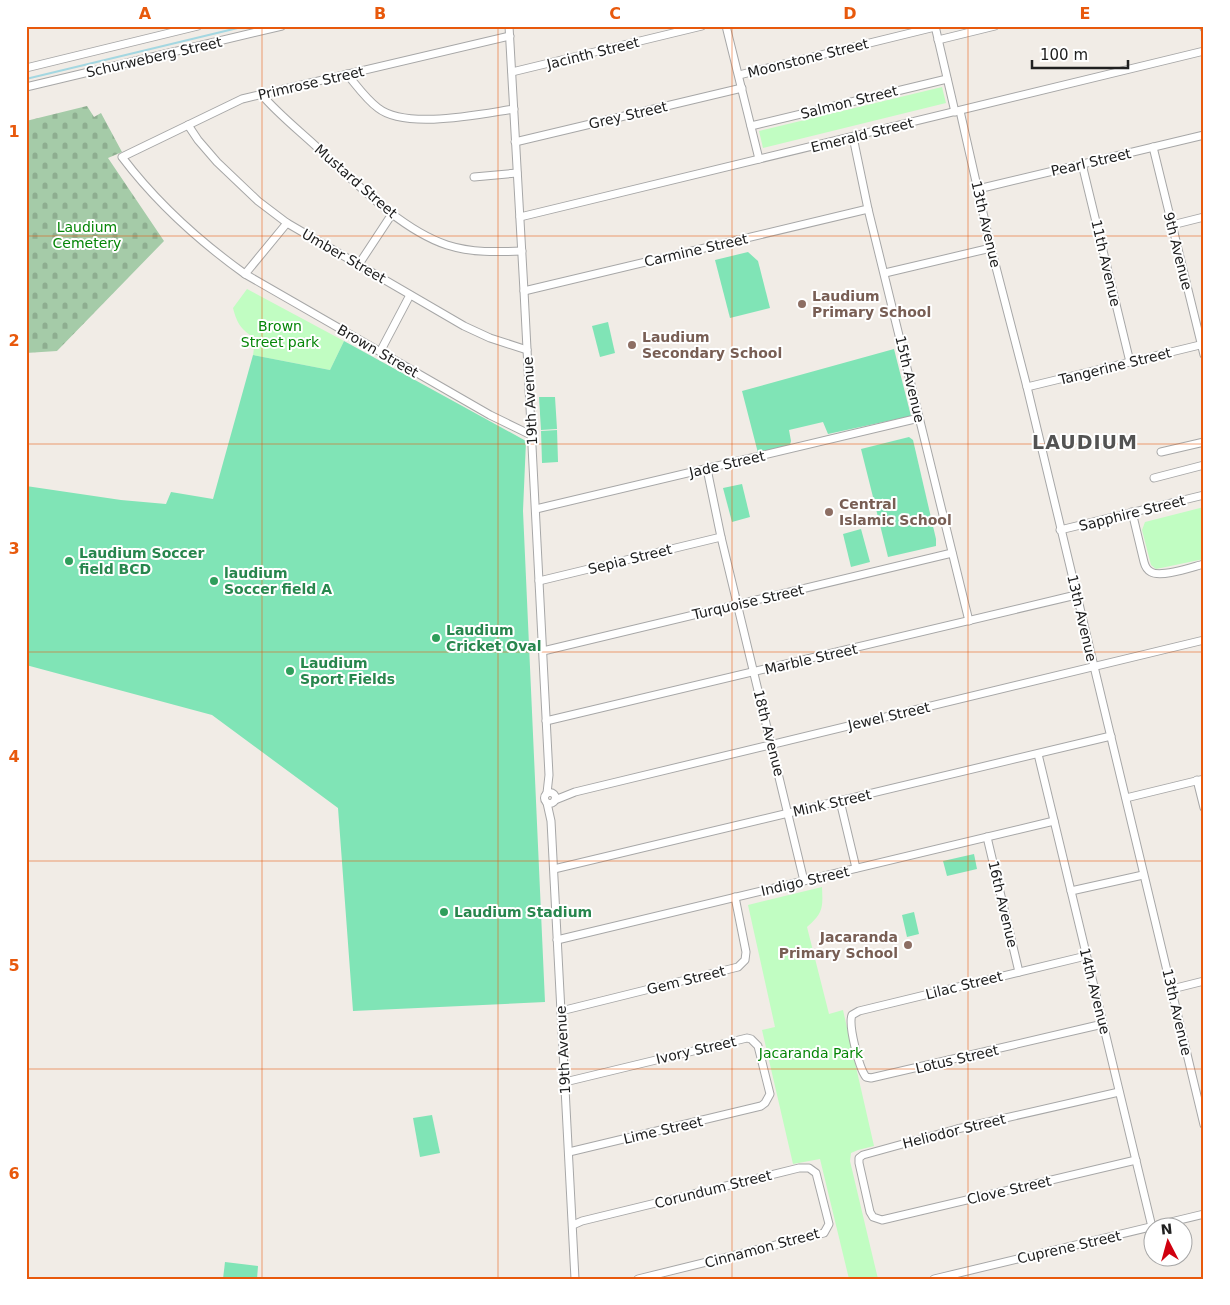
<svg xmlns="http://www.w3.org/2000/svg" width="1230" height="1305" viewBox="0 0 1230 1305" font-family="'DejaVu Sans',sans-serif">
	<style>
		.cemetery { fill: url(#cemetery-stones) }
		.park { fill: #c1fdc2 }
		.pitch { fill: #80e4b6 }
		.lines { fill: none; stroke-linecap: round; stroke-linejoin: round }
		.stream { stroke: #a4d7e1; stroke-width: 2 }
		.minor-casing { stroke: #a7a7a7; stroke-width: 9 }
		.minor { stroke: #fff; stroke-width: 7 }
		.grid { fill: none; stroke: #e8590c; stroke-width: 1; stroke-opacity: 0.55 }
		.education-dot { fill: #8d6e63; stroke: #fff; stroke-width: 2 }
		.leisure-dot { fill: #2e9e5b; stroke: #fff; stroke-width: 2 }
		.labels { text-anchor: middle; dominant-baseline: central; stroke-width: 4; stroke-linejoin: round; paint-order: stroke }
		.street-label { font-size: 14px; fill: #202020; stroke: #fff }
		.park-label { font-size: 14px; fill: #058607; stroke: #fff }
		.education-label { font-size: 14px; font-weight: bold; fill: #785e54; stroke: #fff; text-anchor: start }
		.leisure-label { font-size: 14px; font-weight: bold; fill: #27864d; stroke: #fff; text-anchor: start }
		.district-label { font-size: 19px; font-weight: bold; letter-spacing: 1px; fill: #535353; stroke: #fff }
		.neatline { fill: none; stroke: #e8590c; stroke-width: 2 }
		.grid-label { font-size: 16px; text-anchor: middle; font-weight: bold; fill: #e8590c }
	</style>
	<defs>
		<pattern id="cemetery-stones" width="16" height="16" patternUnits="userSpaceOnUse" patternTransform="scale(1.25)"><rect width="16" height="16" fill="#a5cba8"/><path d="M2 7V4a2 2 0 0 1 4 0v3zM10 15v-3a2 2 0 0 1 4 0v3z" fill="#8eae90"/></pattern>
	</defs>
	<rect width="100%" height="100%" fill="#f1ece6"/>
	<path class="cemetery" d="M87,106L94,117L101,113L122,152L108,158L164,241L57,351L26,353V121Z"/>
	<g class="park">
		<path d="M942,87L946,103L763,148L759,131Z"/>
		<path d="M247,289L344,341L330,370L253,355C257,332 248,338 239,324C236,319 234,312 233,308Z"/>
		<path d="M1204,507V559L1156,569L1151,565L1142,530L1145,522Z"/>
		<path d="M822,887C823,908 823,913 807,927L829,1014L843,1010L874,1146L858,1150L851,1153L850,1161L878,1279H849L820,1159L793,1164L762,1030L775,1027L748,905Z"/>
	</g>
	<g class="pitch">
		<path d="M748,252L758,261L770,308L730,318L715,260Z"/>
		<path d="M608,322L615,353L600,357L592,326Z"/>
		<path d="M344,341L526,441L523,511L545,1002L353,1011L338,808L212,715L26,665V486L121,500L166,504L171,492L213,499L253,355L330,370Z"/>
		<path d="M894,349L911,416L828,434L823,422L789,430L791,441L790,445L758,453L742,391Z"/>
		<path d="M539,397H555L557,429L541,430Z"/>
		<path d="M557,430L558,462L542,463L541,431Z"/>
		<path d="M909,437L913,440L936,539V546L888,557L861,449Z"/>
		<path d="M742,484L750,517L732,522L723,488Z"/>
		<path d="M861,529L870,562L851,567L843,534Z"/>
		<path d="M974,854L977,869L947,876L943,861Z"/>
		<path d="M914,912L919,934L907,937L902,915Z"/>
		<path d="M432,1115L440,1153L420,1157L413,1118Z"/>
		<path d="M225,1262L258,1266L257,1279H223Z"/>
	</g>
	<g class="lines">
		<path class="stream" d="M26,79L246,26"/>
		<g class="minor-casing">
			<g id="minor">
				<path d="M509,26L524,291L549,775L547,793"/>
				<path d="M726,26L759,159"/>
				<path d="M935,26L955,112"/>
				<path d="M1203,26L1204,28"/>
				<path d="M510,36L242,99L122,157C156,202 199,241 245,274L490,415L531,435"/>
				<path d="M938,40L995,26"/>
				<path d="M26,68L198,26"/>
				<path d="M512,72L702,26"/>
				<path d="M347,74C357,86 366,99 378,108C406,130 480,114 514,109"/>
				<path d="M739,75L935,27"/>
				<path d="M26,87L282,26"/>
				<path d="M262,95C279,115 301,132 320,150C355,182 401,230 447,245C472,253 497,252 522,251"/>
				<path d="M960,111L991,248L1027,387L1204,1125"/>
				<path d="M188,125L198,140L217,162L258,201L287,223L464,326L490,338L527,350"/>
				<path d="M751,126L947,79"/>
				<path d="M853,137L868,209L969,621"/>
				<path d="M515,142L742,88"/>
				<path d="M1153,147L1204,355"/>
				<path d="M1082,164L1130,362"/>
				<path d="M474,177L517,173"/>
				<path d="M978,189L1204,135"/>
				<path d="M520,217L1204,51"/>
				<path d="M1172,225L1204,217"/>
				<path d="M359,264L392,214"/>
				<path d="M885,273L991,248"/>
				<path d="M245,274L287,223"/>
				<path d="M524,291L868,209"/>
				<path d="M380,352L410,295"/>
				<path d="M1027,387L1204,344"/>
				<path d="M1161,452L1204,442"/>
				<path d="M707,469L721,537L804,881"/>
				<path d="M1154,478L1204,465"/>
				<path d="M536,509L919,418"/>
				<path d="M1132,512L1144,562C1145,566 1147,570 1151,572C1161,578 1192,567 1204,564"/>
				<path d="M1060,530L1204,495"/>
				<path d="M539,581L721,537"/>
				<path d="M543,651L952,553"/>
				<path d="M546,721L1076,595"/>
				<path d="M1038,754L1152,1227"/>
				<path d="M1197,780L1204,808"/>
				<circle cx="550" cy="798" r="5.5"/>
				<path d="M1126,798L1204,779"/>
				<path d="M555,800L575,792L1204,640"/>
				<path d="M840,801L856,868"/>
				<path d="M547,803L551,821L575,1279"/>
				<path d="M987,837L1019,972"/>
				<path d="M554,869L1111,736"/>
				<path d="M1071,891L1143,875"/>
				<path d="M557,940L1054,821"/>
				<path d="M1086,956L859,1011L852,1015C848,1025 859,1068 866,1077L871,1078L1103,1024"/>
				<path d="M1172,989L1204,981"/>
				<path d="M561,1011L738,967L745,960L746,952L735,897"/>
				<path d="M565,1082L747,1038L751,1039L758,1046L770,1094L765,1103L761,1106L569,1152"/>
				<path d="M1119,1092L957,1129L863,1155L859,1158V1163L870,1212L873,1217L882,1220L1136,1160"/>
				<path d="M573,1225L582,1221L799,1168H809L816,1173L829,1224L824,1233L638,1279"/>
				<path d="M934,1279L1204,1214"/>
			</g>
		</g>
		<use href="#minor" class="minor"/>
	</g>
	<path class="grid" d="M262,26V1279M498,26V1279M732,26V1279M968,26V1279M26,236H1204M26,444H1204M26,652H1204M26,861H1204M26,1069H1204"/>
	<g class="education-dot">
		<circle cx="802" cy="304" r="5"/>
		<circle cx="632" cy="345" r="5"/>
		<circle cx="829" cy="512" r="5"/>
		<circle cx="908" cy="945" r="5"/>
	</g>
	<g class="leisure-dot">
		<circle cx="69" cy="561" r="5"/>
		<circle cx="214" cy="581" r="5"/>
		<circle cx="436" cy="638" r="5"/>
		<circle cx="290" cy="671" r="5"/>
		<circle cx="444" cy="912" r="5"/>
	</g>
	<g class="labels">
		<g class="street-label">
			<text transform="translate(593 53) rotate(-14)">Jacinth Street</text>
			<text transform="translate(154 57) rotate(-13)">Schurweberg Street</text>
			<text transform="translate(808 58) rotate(-14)">Moonstone Street</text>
			<text transform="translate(311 83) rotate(-13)">Primrose Street</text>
			<text transform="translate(849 102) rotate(-14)">Salmon Street</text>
			<text transform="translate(628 115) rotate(-13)">Grey Street</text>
			<text transform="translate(862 135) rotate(-14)">Emerald Street</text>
			<text transform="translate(1091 162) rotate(-13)">Pearl Street</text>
			<text transform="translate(356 181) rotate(41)">Mustard Street</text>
			<text transform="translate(986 224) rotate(77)">13th Avenue</text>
			<text transform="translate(696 250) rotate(-13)">Carmine Street</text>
			<text transform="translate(1178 251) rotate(76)">9th Avenue</text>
			<text transform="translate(344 256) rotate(30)">Umber Street</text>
			<text transform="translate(1106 263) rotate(77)">11th Avenue</text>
			<text transform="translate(378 351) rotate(30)">Brown Street</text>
			<text transform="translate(1115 366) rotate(-14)">Tangerine Street</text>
			<text transform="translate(910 379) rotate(77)">15th Avenue</text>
			<text transform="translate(530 401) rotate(-93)">19th Avenue</text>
			<text transform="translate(727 464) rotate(-13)">Jade Street</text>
			<text transform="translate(1132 513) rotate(-14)">Sapphire Street</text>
			<text transform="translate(630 559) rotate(-14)">Sepia Street</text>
			<text transform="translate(748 602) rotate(-13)">Turquoise Street</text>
			<text transform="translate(1082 618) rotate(77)">13th Avenue</text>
			<text transform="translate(811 659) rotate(-13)">Marble Street</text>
			<text transform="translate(889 716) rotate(-13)">Jewel Street</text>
			<text transform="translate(769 733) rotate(76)">18th Avenue</text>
			<text transform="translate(832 803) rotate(-13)">Mink Street</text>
			<text transform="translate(805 881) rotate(-13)">Indigo Street</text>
			<text transform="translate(1003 904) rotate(77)">16th Avenue</text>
			<text transform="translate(686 980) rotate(-14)">Gem Street</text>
			<text transform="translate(964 985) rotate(-14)">Lilac Street</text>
			<text transform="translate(1095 991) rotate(76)">14th Avenue</text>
			<text transform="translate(1177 1012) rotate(77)">13th Avenue</text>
			<text transform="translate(563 1050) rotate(-93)">19th Avenue</text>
			<text transform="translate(696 1050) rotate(-13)">Ivory Street</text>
			<text transform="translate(957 1059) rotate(-13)">Lotus Street</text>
			<text transform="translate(663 1130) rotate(-13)">Lime Street</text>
			<text transform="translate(954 1131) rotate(-14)">Heliodor Street</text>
			<text transform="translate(713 1189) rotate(-14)">Corundum Street</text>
			<text transform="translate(1009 1190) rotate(-13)">Clove Street</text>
			<text transform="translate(1069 1247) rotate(-13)">Cuprene Street</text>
			<text transform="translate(762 1248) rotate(-15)">Cinnamon Street</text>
		</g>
		<g class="park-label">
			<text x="87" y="227">Laudium<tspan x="87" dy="16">Cemetery</tspan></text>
			<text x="280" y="326">Brown<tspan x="280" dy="16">Street park</tspan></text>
			<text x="811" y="1053">Jacaranda Park</text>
		</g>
		<g class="education-label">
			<text x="812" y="296">Laudium<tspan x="812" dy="16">Primary School</tspan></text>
			<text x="642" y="337">Laudium<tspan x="642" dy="16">Secondary School</tspan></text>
			<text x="839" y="504">Central<tspan x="839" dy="16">Islamic School</tspan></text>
			<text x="898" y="937" text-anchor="end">Jacaranda<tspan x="898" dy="16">Primary School</tspan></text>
		</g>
		<g class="leisure-label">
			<text x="79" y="553">Laudium Soccer<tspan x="79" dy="16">field BCD</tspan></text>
			<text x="224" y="573">laudium<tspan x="224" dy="16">Soccer field A</tspan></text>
			<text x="446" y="630">Laudium<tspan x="446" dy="16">Cricket Oval</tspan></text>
			<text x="300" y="663">Laudium<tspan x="300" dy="16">Sport Fields</tspan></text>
			<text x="454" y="912">Laudium Stadium</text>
		</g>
		<g class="district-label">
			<text x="1085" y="442">LAUDIUM</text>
		</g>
	</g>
	<rect width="1230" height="1305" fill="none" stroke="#ffffff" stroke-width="55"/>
	<g transform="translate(1168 1242) rotate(354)"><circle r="24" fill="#ffffff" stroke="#a6a6a6"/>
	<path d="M0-4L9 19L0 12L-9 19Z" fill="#d0000f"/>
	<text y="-8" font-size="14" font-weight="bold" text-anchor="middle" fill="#202020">N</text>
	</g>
	<path d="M1032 60v8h96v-8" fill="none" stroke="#202020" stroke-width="2.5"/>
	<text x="1040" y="60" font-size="15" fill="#202020" stroke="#ffffff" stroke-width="4" paint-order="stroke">100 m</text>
	<rect x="28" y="28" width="1174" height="1250" class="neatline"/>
	<g class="grid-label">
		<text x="145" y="19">A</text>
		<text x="380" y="19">B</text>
		<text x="615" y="19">C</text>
		<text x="850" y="19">D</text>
		<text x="1085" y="19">E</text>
		<text x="14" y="137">1</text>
		<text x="14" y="346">2</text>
		<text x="14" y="554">3</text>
		<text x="14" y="762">4</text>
		<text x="14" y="971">5</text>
		<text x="14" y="1179">6</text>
	</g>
</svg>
